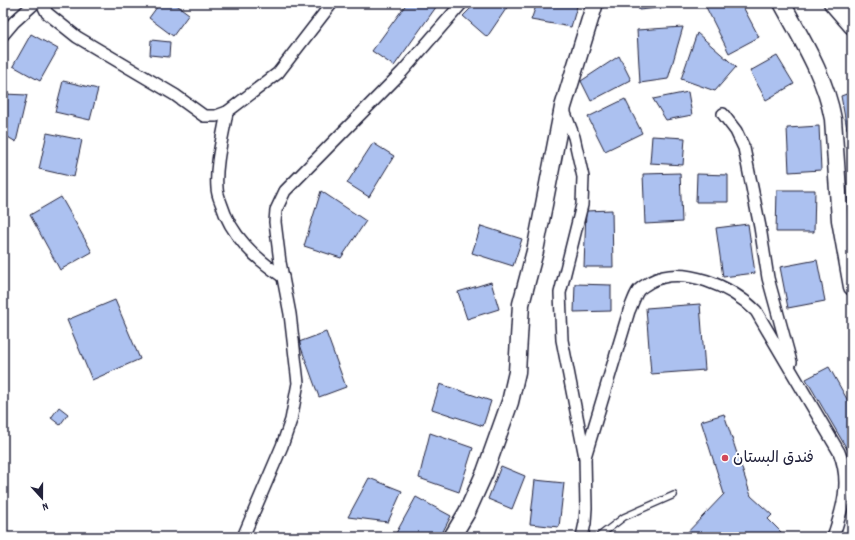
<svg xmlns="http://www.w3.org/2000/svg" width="855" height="540" viewBox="0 0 855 540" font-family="Dekko,'Playpen Sans Arabic',sans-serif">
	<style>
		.building { fill: #acc1f0; stroke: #22223b }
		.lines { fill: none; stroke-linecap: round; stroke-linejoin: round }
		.lane-casing { stroke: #22223b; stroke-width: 8 }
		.street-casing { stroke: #22223b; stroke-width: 14 }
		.secondary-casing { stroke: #22223b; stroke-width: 19 }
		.lane { stroke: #fff; stroke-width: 5.5 }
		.street { stroke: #fff; stroke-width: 11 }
		.secondary { stroke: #fff; stroke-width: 16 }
		.poi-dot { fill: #d1495b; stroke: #fff; stroke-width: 1.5 }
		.labels { text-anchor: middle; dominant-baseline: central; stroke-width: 4; stroke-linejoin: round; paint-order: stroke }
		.poi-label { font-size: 16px; fill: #22223b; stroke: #fff; text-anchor: start }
	</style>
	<rect width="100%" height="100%" fill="#fff"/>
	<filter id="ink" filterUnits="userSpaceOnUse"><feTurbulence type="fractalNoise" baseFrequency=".025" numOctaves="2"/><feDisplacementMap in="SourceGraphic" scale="8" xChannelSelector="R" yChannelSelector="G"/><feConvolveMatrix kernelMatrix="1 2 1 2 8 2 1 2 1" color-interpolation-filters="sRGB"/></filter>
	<g filter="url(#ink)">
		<g class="building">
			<path d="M160,3H174L189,14L173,36L149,18Z"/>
			<path d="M407,3H439L394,66L372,51Z"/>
			<path d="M476,3H510L487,37L463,16Z"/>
			<path d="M537,3H578L571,27L531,20Z"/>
			<path d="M638,3H687V5L639,10Z"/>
			<path d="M704,3H741L759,37L729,53Z"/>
			<path d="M846,3H852V10Z"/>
			<path d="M683,27L668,79L640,83L637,30Z"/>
			<path d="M697,33L736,67L715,91L681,79Z"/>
			<path d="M31,34L58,49L40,81L13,66Z"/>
			<path d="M151,40L170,42L169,57L150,55Z"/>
			<path d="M619,56L631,80L591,101L581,81Z"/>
			<path d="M777,56L794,84L766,100L750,71Z"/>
			<path d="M63,81L98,89L90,120L55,112Z"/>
			<path d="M688,92L692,115L666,120L653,99Z"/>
			<path d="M852,92V128L847,129L841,96Z"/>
			<path d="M3,94L27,95L16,142L3,134Z"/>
			<path d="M625,99L642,133L605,151L588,117Z"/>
			<path d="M819,126L821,170L789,172L787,128Z"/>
			<path d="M47,133L82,140L74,177L39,169Z"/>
			<path d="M652,136L685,138L683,165L650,163Z"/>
			<path d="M373,143L394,156L369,197L347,183Z"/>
			<path d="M852,150V188H850Z"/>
			<path d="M680,173L682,222L645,224L643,174Z"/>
			<path d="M697,174L728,175V202H696Z"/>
			<path d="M777,190H815L814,232H776Z"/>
			<path d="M321,191L366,221L341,258L304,246Z"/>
			<path d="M61,197L92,252L60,270L30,215Z"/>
			<path d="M612,210L613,267H584L586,211Z"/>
			<path d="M748,224L755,273L723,277L716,228Z"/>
			<path d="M481,226L522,239L513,266L472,253Z"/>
			<path d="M817,260L825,301L788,308L780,267Z"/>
			<path d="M491,282L499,309L467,319L458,292Z"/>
			<path d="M575,284L611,285V311L574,312Z"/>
			<path d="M115,300L140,359L92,380L67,320Z"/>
			<path d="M700,304L705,370L651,374L646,308Z"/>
			<path d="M326,332L346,387L319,397L299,342Z"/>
			<path d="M829,367L852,408V446L847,449L806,379Z"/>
			<path d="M440,384L491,401L483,426L432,409Z"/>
			<path d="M59,407L68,414L60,425L51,418Z"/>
			<path d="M724,414L751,496L772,515L768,519L786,537H683L724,494L701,421Z"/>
			<path d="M430,433L473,448L459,492L419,478Z"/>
			<path d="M501,466L525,476L512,509L488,499Z"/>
			<path d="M369,478L402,491L388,522L348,517Z"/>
			<path d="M535,480L564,483L559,527L530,524Z"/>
			<path d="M416,497L451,516L440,537H399L395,535Z"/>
		</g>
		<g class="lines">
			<g class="lane-casing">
				<path id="lane" d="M598,537L624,517L674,495"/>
			</g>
			<g class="street-casing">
				<g id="street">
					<path d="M42,3L47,13L77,37L175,95L204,116H216L227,112L278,73L332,3"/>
					<path d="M3,35L14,22L35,3"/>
					<path d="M563,108L574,137L583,177L582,205L560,293L562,340L585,457L586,508L585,523L582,537"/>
					<path d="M227,112C223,136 215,164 217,188C217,193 219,198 221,203C231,236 255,258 283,277"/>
					<path d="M723,114L736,131L744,148L760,227L768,278L791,362"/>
					<path d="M585,457L629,311C632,305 634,297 638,291C641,287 646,285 650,282C683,264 732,287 756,311L839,452C851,481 843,508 833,537"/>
					<path d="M243,537L282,446L291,420L298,383L290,314L280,262L275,222L276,210L285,191L402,72L462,3"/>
				</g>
			</g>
			<g class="secondary-casing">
				<g id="secondary">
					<path d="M782,3C802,40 825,76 833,119L840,220L852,287"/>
					<path d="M832,3L852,26"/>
					<path d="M452,537L467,512L485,472L510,402L517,372L521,304L535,251L563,107L595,3"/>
				</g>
			</g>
			<use href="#lane" class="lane"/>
			<use href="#street" class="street"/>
			<use href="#secondary" class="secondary"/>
		</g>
	</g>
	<circle class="poi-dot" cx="725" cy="458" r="4"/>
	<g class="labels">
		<g class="poi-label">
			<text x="733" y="458">فندق البستان</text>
		</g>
	</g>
	<rect width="855" height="540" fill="none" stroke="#fff" stroke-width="16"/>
	<rect x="8" y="8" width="839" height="524" fill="none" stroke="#22223b" stroke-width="1.5" filter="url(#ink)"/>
	<g transform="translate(42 498) rotate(159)" stroke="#ffffff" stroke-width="3" paint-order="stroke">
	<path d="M0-3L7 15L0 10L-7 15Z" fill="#22223b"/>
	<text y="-6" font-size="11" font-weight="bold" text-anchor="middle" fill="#22223b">N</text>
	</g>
</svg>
